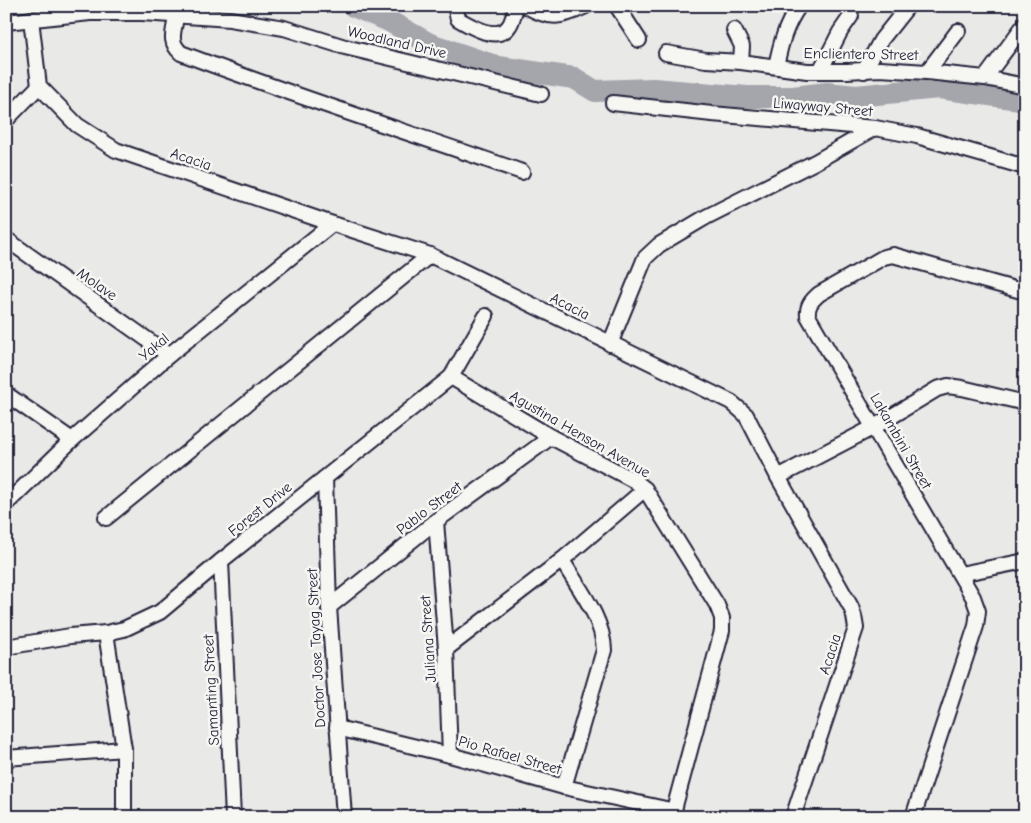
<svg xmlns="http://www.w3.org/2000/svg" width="1031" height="823" viewBox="0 0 1031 823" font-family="'Comic Neue',sans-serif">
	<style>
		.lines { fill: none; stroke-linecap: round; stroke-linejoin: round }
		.river { stroke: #a5a5ac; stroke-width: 22 }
		.minor-casing { stroke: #22223b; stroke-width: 18 }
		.minor { stroke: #f6f6f2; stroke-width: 14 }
		.labels { text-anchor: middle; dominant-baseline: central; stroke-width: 5; stroke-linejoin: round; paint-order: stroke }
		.street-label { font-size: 15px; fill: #22223b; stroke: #f6f6f2 }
	</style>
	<rect width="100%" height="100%" fill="#e9e9e7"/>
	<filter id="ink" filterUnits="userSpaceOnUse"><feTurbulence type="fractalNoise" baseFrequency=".02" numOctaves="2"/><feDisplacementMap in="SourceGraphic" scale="10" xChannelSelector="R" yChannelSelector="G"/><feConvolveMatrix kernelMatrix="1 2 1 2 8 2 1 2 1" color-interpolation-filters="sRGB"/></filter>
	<g filter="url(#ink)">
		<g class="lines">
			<path class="river" d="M353,6L387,20L430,44L480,61L499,67L574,78L595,91L654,89L747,97H793L827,93L856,96L939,88L1019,99L1025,101"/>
			<g class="minor-casing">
				<g id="minor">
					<path d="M455,6L458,19C470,26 498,43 509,26C513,21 514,12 516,6"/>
					<path d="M526,6C550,20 561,18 586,6"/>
					<path d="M617,6L639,40"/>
					<path d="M176,17C174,32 168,41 181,53C294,96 408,132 522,172"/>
					<path d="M31,19L39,86L77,125L116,150L327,222L430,255L731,402L746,415L778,477L851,607L854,616L856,628L793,817"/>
					<path d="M6,22L90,13H142L230,19L284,28L345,47L541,94"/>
					<path d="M734,30L742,46L741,62"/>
					<path d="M666,53L706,60L741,62L807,71H847L880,69L927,72L985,78L1025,86"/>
					<path d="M776,66C781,43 785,26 799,6"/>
					<path d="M820,71L840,32L851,16"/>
					<path d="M864,71L881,40L908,6"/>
					<path d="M927,72L958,31"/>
					<path d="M985,78L1025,24"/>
					<path d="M613,103L712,114L875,128L917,136L1025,167"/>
					<path d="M6,120L39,86"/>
					<path d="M6,239L169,355"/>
					<path d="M610,344L645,258L659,245L706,217L815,162L875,128"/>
					<path d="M451,377L551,437L635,481L645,489L717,605L722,618V631L672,817"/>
					<path d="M6,394L72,440"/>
					<path d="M778,477L874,427L937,389L948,386L962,388L1025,403"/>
					<path d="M325,478L329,607L344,817"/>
					<path d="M6,504L72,440L169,355L332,224"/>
					<path d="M106,518L430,255"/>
					<path d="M436,521L446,649L450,755"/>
					<path d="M562,560L645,489"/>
					<path d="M221,561L233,817"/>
					<path d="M960,574L1025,561"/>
					<path d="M329,607L436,521L551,437"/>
					<path d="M106,633L124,749V817"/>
					<path d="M6,647L70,636L106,633L124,629L160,612L221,561L451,377L486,316"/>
					<path d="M446,649L562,560C578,588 603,617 604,650L564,787"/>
					<path d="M337,728L450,755L564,787L675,811"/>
					<path d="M6,758L124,749"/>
					<path d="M913,817L976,626L978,611L973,597L808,316C807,306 811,301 819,294L884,257L893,255L1025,292"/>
				</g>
			</g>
			<use href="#minor" class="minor"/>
		</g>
	</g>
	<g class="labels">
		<g class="street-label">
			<text transform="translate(397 42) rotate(13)">Woodland Drive</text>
			<text transform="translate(861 54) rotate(1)">Enclientero Street</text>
			<text transform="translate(823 107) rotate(5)">Liwayway Street</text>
			<text transform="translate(191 159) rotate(19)">Acacia</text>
			<text transform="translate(97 284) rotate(35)">Molave</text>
			<text transform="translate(570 306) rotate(27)">Acacia</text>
			<text transform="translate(154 347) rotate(-40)">Yakal</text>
			<text transform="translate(580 434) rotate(30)">Agustina Henson Avenue</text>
			<text transform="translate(901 441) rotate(60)">Lakambini Street</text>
			<text transform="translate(429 508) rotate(-37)">Pablo Street</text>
			<text transform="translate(260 509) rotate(-39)">Forest Drive</text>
			<text transform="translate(428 639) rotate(-94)">Juliana Street</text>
			<text transform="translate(316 648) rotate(-93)">Doctor Jose Tayag Street</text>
			<text transform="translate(830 654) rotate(-72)">Acacia</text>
			<text transform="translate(211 690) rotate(-93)">Samanting Street</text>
			<text transform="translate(510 755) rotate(16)">Pio Rafael Street</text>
		</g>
	</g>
	<rect width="1031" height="823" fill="none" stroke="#f6f6f2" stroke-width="25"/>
	<rect x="12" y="12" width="1006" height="798" fill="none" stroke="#22223b" stroke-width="2" filter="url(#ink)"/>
</svg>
